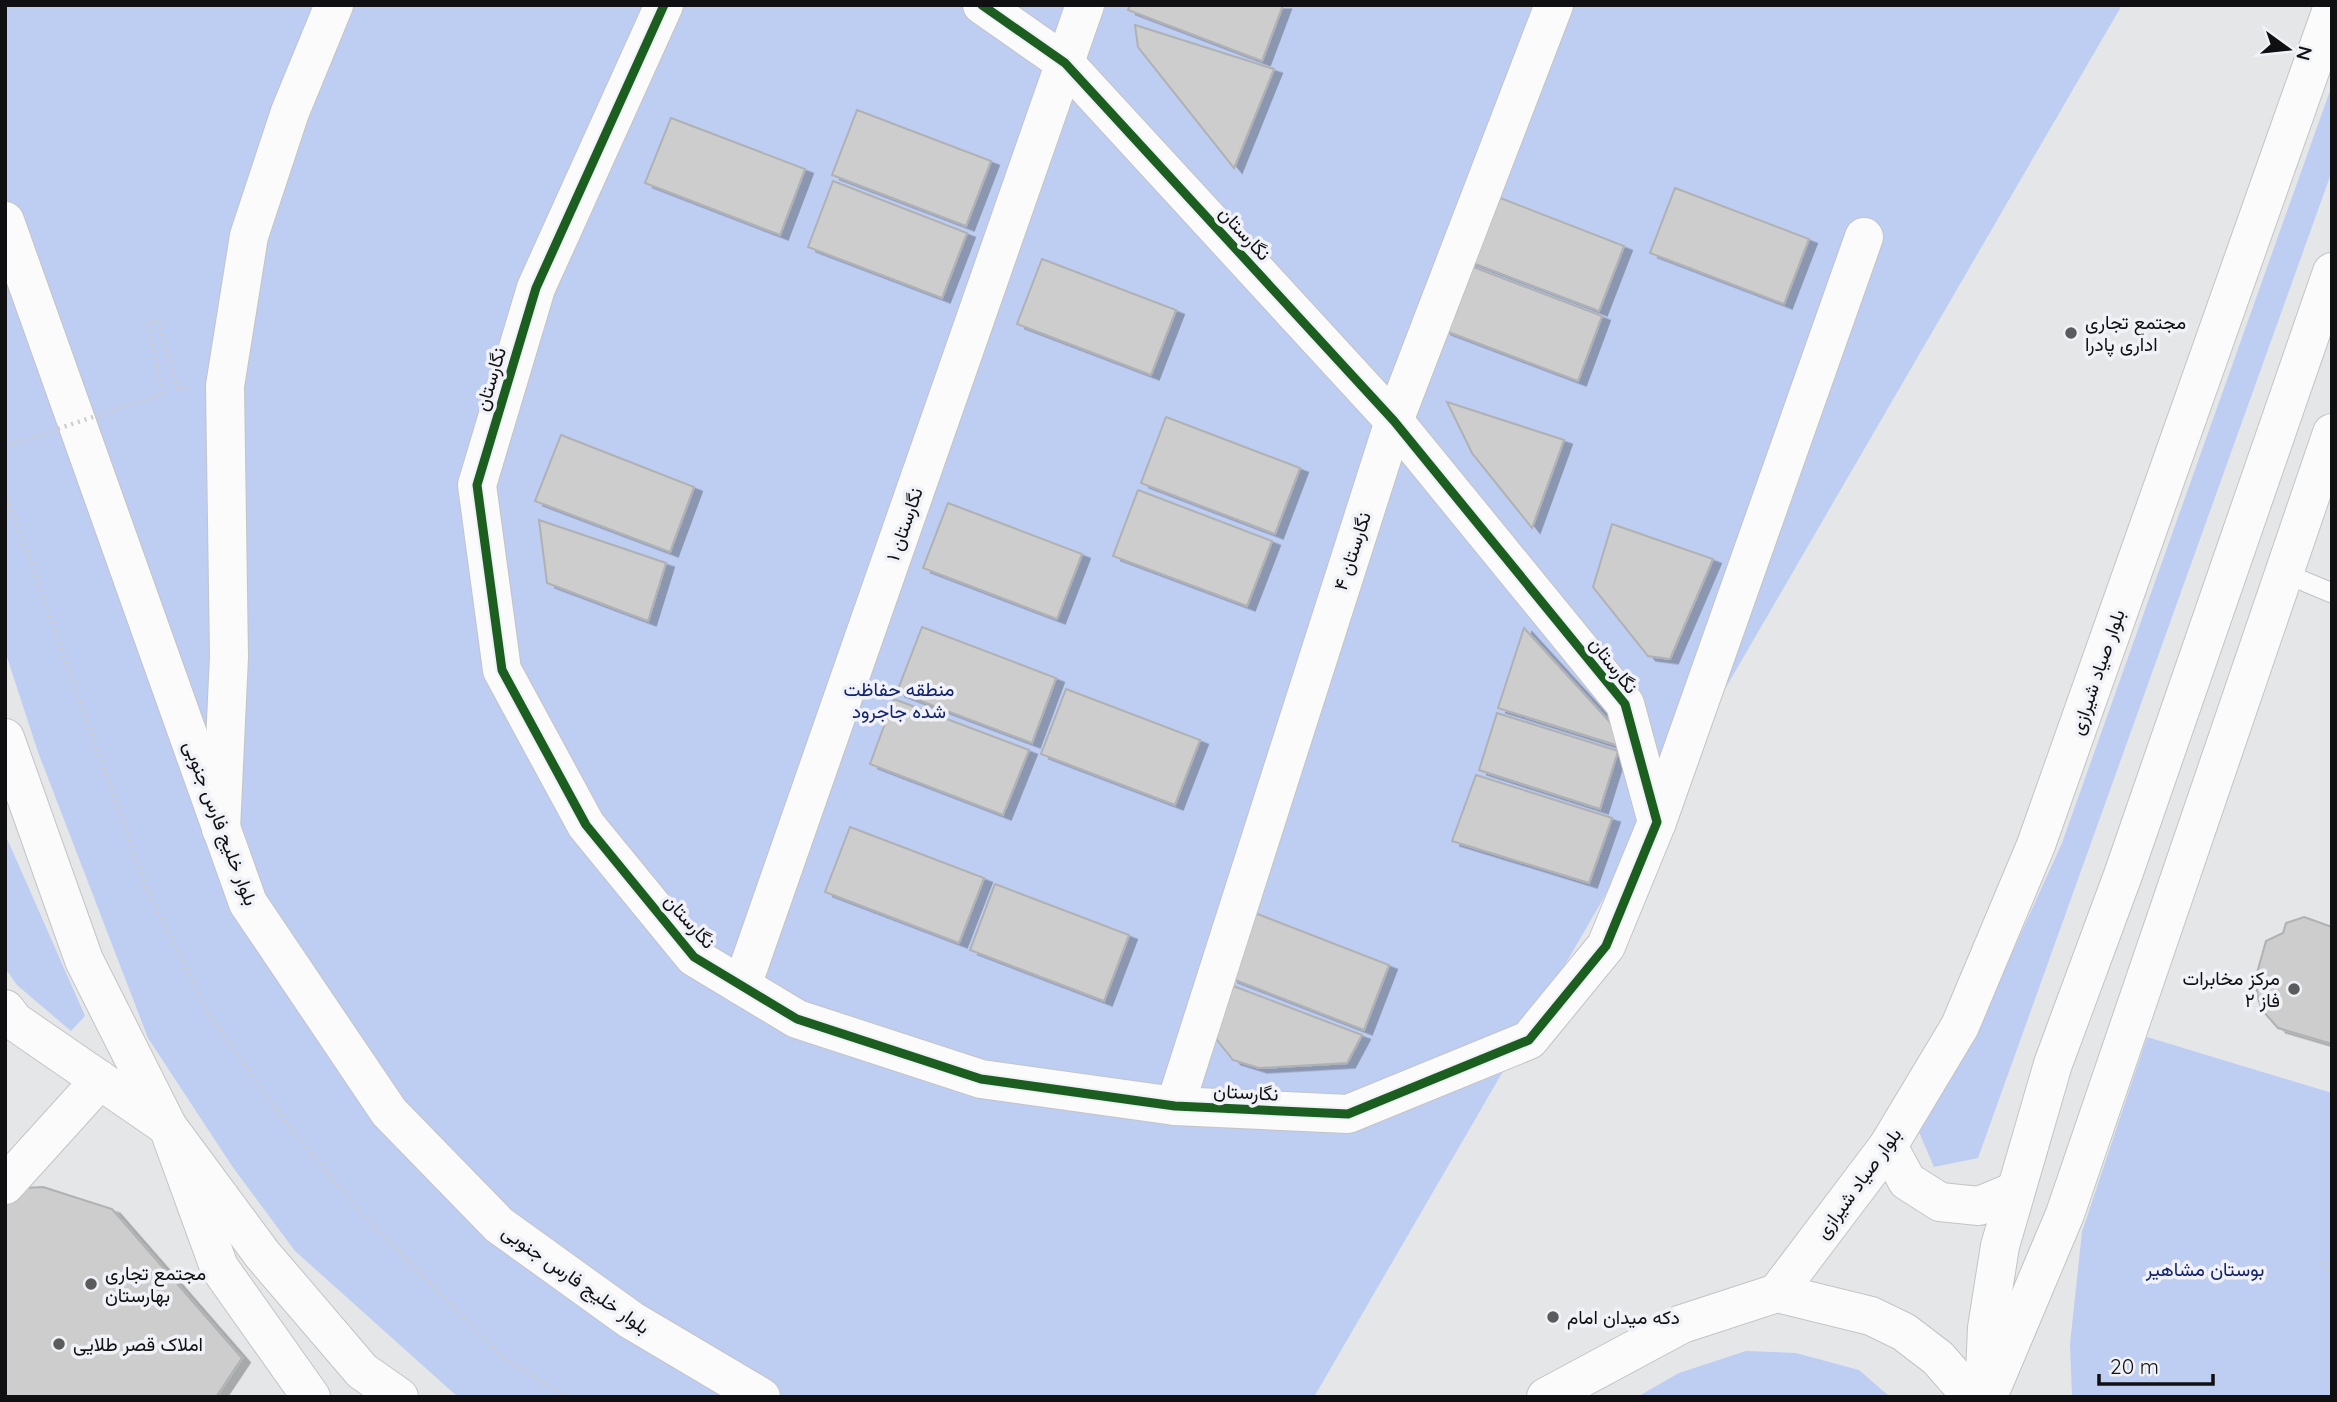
<svg xmlns="http://www.w3.org/2000/svg" width="2337" height="1402" viewBox="0 0 2337 1402" font-family="Quicksand,Vazirmatn,sans-serif">
	<style>
		.green { fill: #becdf2 }
		.building { fill: #cdcdce; stroke: #b0b1b2; stroke-width: 2; filter: url(#shadow) }
		.lines { fill: none; stroke-linecap: round; stroke-linejoin: round }
		.lane-casing { stroke: #c3c4c6; stroke-width: 21 }
		.street-casing { stroke: #c3c4c6; stroke-width: 40 }
		.secondary-casing { stroke: #c3c4c6; stroke-width: 40 }
		.primary-casing { stroke: #c3c4c6; stroke-width: 40 }
		.highway-casing { stroke: #c3c4c6; stroke-width: 40 }
		.path { stroke: #cccccd; stroke-width: 4.5; stroke-dasharray: 2 5; stroke-linecap: butt }
		.lane { stroke: #fbfbfc; stroke-width: 19 }
		.street { stroke: #fbfbfc; stroke-width: 38 }
		.secondary { stroke: #fbfbfc; stroke-width: 38 }
		.primary { stroke: #fbfbfc; stroke-width: 38 }
		.highway { stroke: #fbfbfc; stroke-width: 38 }
		.path-bridge { stroke: #cccccd; stroke-width: 4.5; stroke-dasharray: 2 5; stroke-linecap: butt }
		.cycleway-casing { stroke: #f0f2f7; stroke-width: 13 }
		.cycleway { stroke: #1b5e20; stroke-width: 9 }
		.poi-dot { fill: #5a5b5d; stroke: #f0f2f7; stroke-width: 2.5 }
		.labels { text-anchor: middle; dominant-baseline: central; stroke-width: 7; stroke-linejoin: round; paint-order: stroke }
		.street-label { font-size: 19px; fill: #101012; stroke: #f0f2f7 }
		.poi-label { font-size: 19px; fill: #101012; stroke: #f0f2f7; text-anchor: start }
		.park-label { font-size: 19px; fill: #12226c; stroke: #f0f2f7 }
	</style>
	<defs>
		<filter id="shadow"><feDropShadow dx="8" dy="4.5" stdDeviation="0" flood-color="#0004"/></filter>
	</defs>
	<rect width="100%" height="100%" fill="#e4e6e8"/>
	<g class="green">
		<path d="M5,5H2122L1314,1397H458L295,1251L232,1166L148,1038L38,752L5,651Z"/>
		<path d="M2332,85V171L1978,1158L1934,1167L1916,1125L1978,1028L2062,843Z"/>
		<path d="M5,834L85,1016L71,1031L17,985L5,968Z"/>
		<path d="M2147,1037L2332,1093V1397H2072L2070,1344L2082,1232Z"/>
		<path d="M1746,1351L1796,1353L1859,1370L1890,1397H1637L1679,1373Z"/>
	</g>
	<g class="building">
		<path d="M1130,5H1283L1262,61L1128,10Z"/>
		<path d="M1135,25L1274,69L1234,168L1138,47Z"/>
		<path d="M857,110L991,161L966,226L832,175Z"/>
		<path d="M671,118L805,169L780,235L645,183Z"/>
		<path d="M833,181L967,233L942,298L808,247Z"/>
		<path d="M1675,188L1809,239L1784,304L1650,253Z"/>
		<path d="M1490,194L1624,246L1599,311L1465,260Z"/>
		<path d="M1042,259L1176,310L1151,375L1017,324Z"/>
		<path d="M1468,265L1602,316L1578,381L1443,330Z"/>
		<path d="M1447,402L1564,440L1532,528L1472,453Z"/>
		<path d="M1166,417L1300,468L1275,534L1141,483Z"/>
		<path d="M561,435L694,487L670,552L535,501Z"/>
		<path d="M1138,490L1272,541L1247,606L1113,556Z"/>
		<path d="M948,503L1082,554L1057,619L923,568Z"/>
		<path d="M539,520L666,563L648,621L547,583Z"/>
		<path d="M1612,524L1713,559L1670,659L1648,656L1593,587Z"/>
		<path d="M922,627L1056,678L1032,743L897,692Z"/>
		<path d="M1524,628L1618,731L1619,746L1498,708Z"/>
		<path d="M1066,689L1200,740L1175,805L1041,754Z"/>
		<path d="M894,699L1029,750L1003,815L870,764Z"/>
		<path d="M1497,713L1618,751L1600,809L1479,770Z"/>
		<path d="M1476,775L1612,818L1589,883L1452,841Z"/>
		<path d="M850,827L984,878L959,943L825,892Z"/>
		<path d="M995,884L1129,935L1104,1001L970,950Z"/>
		<path d="M1255,913L1389,965L1364,1030L1230,978Z"/>
		<path d="M2304,917L2332,927V1044L2278,1028L2262,1010L2258,998L2255,980L2266,941L2283,933L2286,923Z"/>
		<path d="M1228,984L1362,1035L1347,1063L1259,1068L1233,1060L1217,1040L1219,1009Z"/>
		<path d="M43,1187L112,1209L242,1358L216,1397H5V1189Z"/>
	</g>
	<g class="lines">
		<g class="lane-casing">
			<path id="lane" d="M2284,573L2332,593"/>
		</g>
		<g class="street-casing">
			<g id="street">
				<path d="M664,5L536,288L477,485L502,670L586,825L694,957L797,1019L981,1079L1175,1106L1348,1114L1529,1040L1606,946L1657,822L1625,704L1394,421L1065,63L982,5"/>
				<path d="M1657,822L1864,237"/>
				<path d="M742,986L1085,5"/>
				<path d="M1175,1106L1394,421L1554,5"/>
				<path d="M5,1185L100,1080"/>
			</g>
		</g>
		<g class="secondary-casing">
			<g id="secondary">
				<path d="M221,829L229,657L225,386L249,236L290,112L334,5"/>
				<path d="M5,1009L14,1021L168,1127L219,1267L311,1397"/>
			</g>
		</g>
		<g class="primary-casing">
			<g id="primary">
				<path d="M1888,1146L1907,1181L1940,1202L1979,1206L2015,1191"/>
				<path d="M1777,1293L1888,1146L1960,1026L2036,845L2332,9"/>
				<path d="M1993,1385L2065,1214L2332,433"/>
				<path d="M1984,1397L1987,1328L2000,1246L2053,1064L2123,875L2332,272"/>
			</g>
		</g>
		<g class="highway-casing">
			<g id="highway">
				<path d="M5,221L248,903L389,1112L499,1225L631,1320L761,1397"/>
				<path d="M5,738L84,960L168,1127L262,1254L362,1371L399,1397"/>
				<path d="M1546,1397L1682,1324L1777,1293L1871,1316L1904,1332L1938,1358L1972,1397"/>
			</g>
		</g>
		<g class="path">
			<path d="M163,393L147,322L158,320L178,388H187"/>
			<path d="M5,490L146,887L209,1014L282,1117L360,1212L506,1360L567,1397"/>
			<path d="M2323,1262L2332,1275"/>
		</g>
		<use href="#lane" class="lane"/>
		<use href="#street" class="street"/>
		<use href="#secondary" class="secondary"/>
		<use href="#primary" class="primary"/>
		<use href="#highway" class="highway"/>
		<path class="path-bridge" d="M5,447L163,393"/>
		<g class="cycleway-casing">
			<path id="cycleway" d="M664,5L536,288L477,485L502,670L586,825L694,957L797,1019L981,1079L1175,1106L1348,1114L1529,1040L1606,946L1657,822L1625,704L1394,421L1065,63L982,5"/>
		</g>
		<use href="#cycleway" class="cycleway"/>
	</g>
	<g class="poi-dot">
		<circle cx="2071" cy="333" r="7"/>
		<circle cx="2294" cy="989" r="7"/>
		<circle cx="91" cy="1284" r="7"/>
		<circle cx="1553" cy="1317" r="7"/>
		<circle cx="59" cy="1344" r="7"/>
	</g>
	<g class="labels">
		<g class="street-label">
			<text transform="translate(1245 233) rotate(47)">نگارستان</text>
			<text transform="translate(490 379) rotate(-73)">نگارستان</text>
			<text transform="translate(904 524) rotate(-71)">نگارستان ۱</text>
			<text transform="translate(1352 551) rotate(-72)">نگارستان ۴</text>
			<text transform="translate(1614 665) rotate(52)">نگارستان</text>
			<text transform="translate(2097 672) rotate(-71)">بلوار صیاد شیرازی</text>
			<text transform="translate(221 823) rotate(69)">بلوار خلیج فارس جنوبی</text>
			<text transform="translate(690 921) rotate(48)">نگارستان</text>
			<text transform="translate(1246 1092) rotate(3)">نگارستان</text>
			<text transform="translate(1858 1183) rotate(-54)">بلوار صیاد شیرازی</text>
			<text transform="translate(576 1279) rotate(35)">بلوار خلیج فارس جنوبی</text>
		</g>
		<g class="poi-label">
			<text x="2085" y="322">مجتمع تجاری<tspan x="2085" dy="22">اداری پادرا</tspan></text>
			<text x="2280" y="978" text-anchor="end">مرکز مخابرات<tspan x="2280" dy="22">فاز ۲</tspan></text>
			<text x="105" y="1273">مجتمع تجاری<tspan x="105" dy="22">بهارستان</tspan></text>
			<text x="1567" y="1317">دکه میدان امام</text>
			<text x="73" y="1344">املاک قصر طلایی</text>
		</g>
		<g class="park-label">
			<text x="899" y="689">منطقه حفاظت<tspan x="899" dy="22">شده جاجرود</tspan></text>
			<text x="2205" y="1269">بوستان مشاهیر</text>
		</g>
	</g>
	<rect width="2337" height="1402" fill="none" stroke="#101012" stroke-width="14"/>
	<g transform="translate(2288 49) rotate(105)" stroke="#f0f2f7" stroke-width="5" paint-order="stroke">
	<path d="M0-5L12 26L0 18L-12 26Z" fill="#101012"/>
	<text y="-10" font-size="19" font-weight="bold" text-anchor="middle" fill="#101012">N</text>
	</g>
	<path d="M2099 1374v10h114v-10" fill="none" stroke="#101012" stroke-width="3.5"/>
	<text x="2110" y="1374" font-size="21" fill="#101012" stroke="#f0f2f7" stroke-width="5" paint-order="stroke">20 m</text>
</svg>
